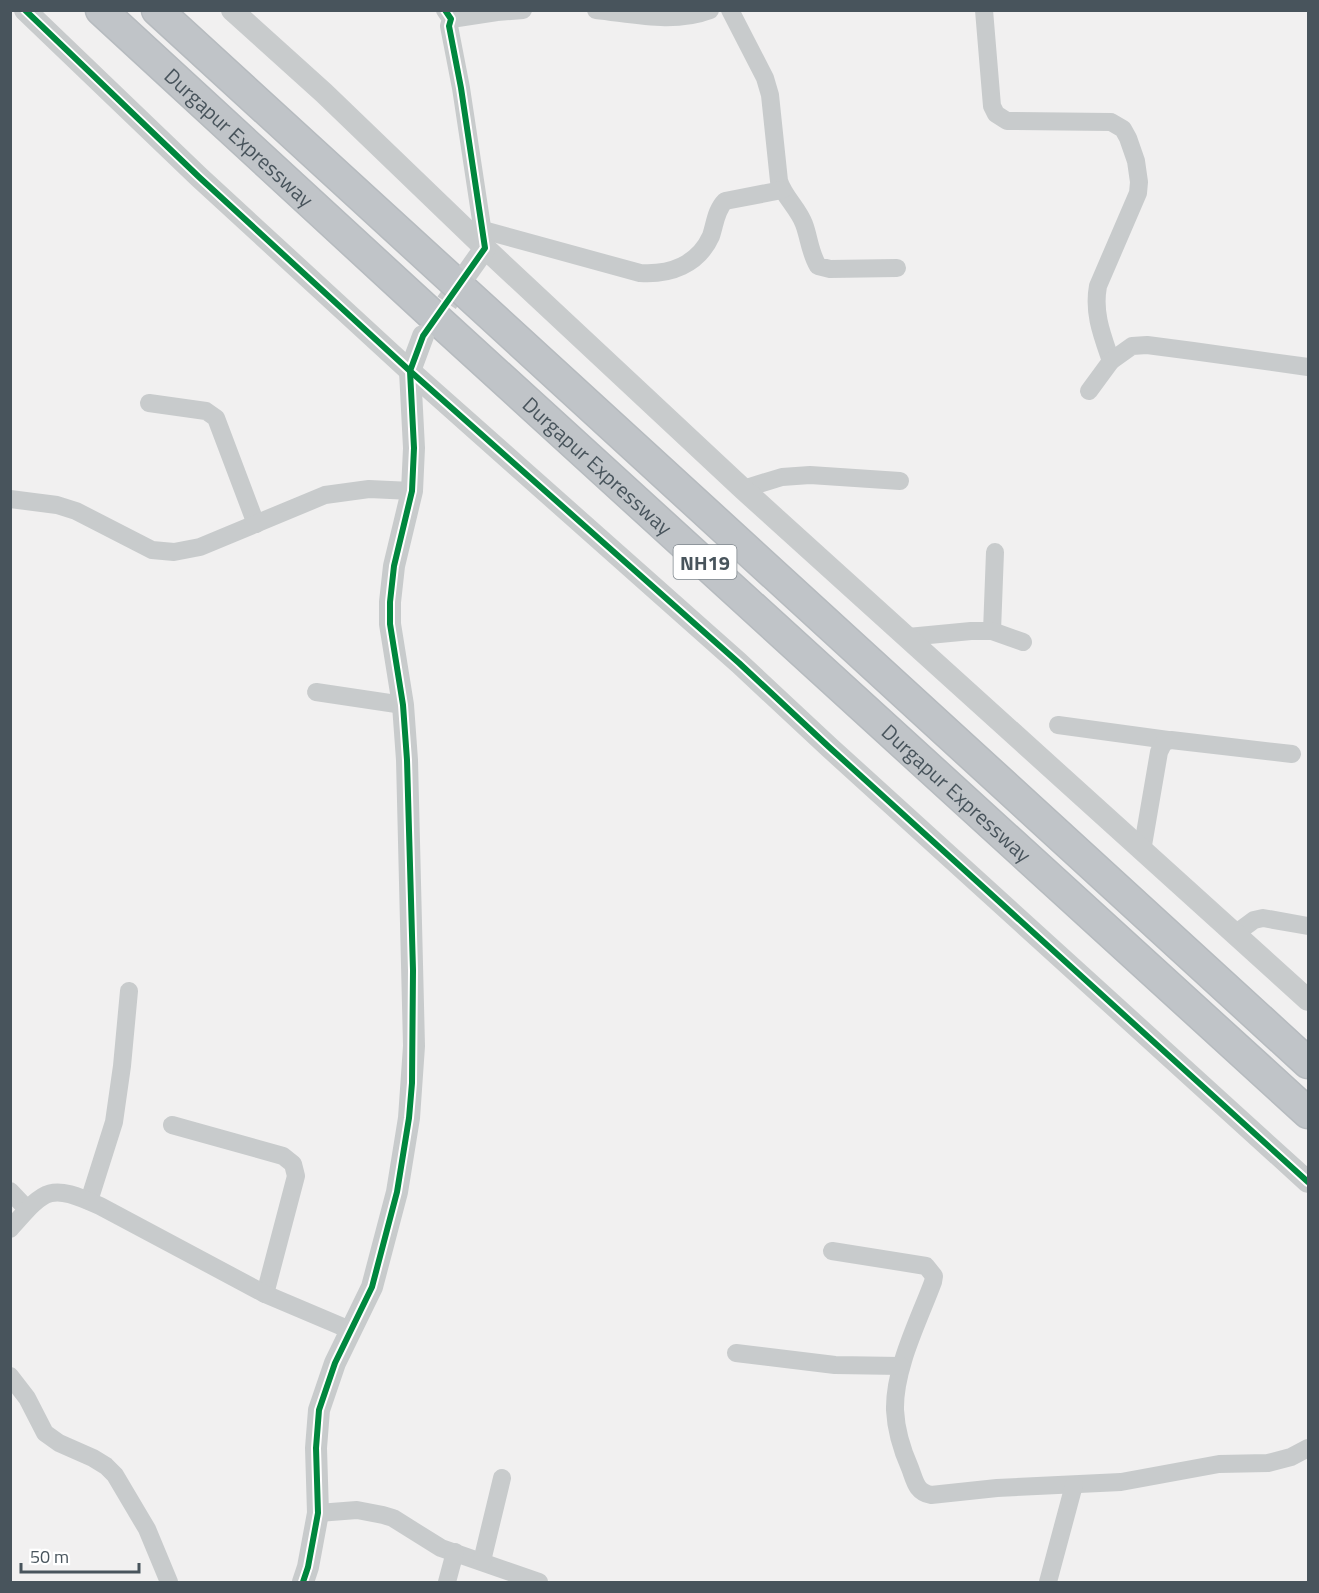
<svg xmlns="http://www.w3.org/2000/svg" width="1319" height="1593" viewBox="0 0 1319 1593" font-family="'Titillium Web',sans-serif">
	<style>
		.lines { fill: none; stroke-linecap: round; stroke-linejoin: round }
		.tertiary-tunnel { stroke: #c7c9cb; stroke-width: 22; stroke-dasharray: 22 11; stroke-linecap: butt }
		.trunk-casing { stroke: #b6bbbf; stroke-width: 33 }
		.minor { stroke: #c8cbcc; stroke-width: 18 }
		.tertiary { stroke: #c8cbcc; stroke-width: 22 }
		.trunk { stroke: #c0c4c8; stroke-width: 30 }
		.cycleway-casing { stroke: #fff; stroke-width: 10 }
		.cycleway { stroke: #00873e; stroke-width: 6 }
		.labels { text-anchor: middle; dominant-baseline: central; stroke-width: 6; stroke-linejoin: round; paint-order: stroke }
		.shield { fill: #fff; stroke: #7f878d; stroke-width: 1.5 }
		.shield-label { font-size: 20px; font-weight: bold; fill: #48545c }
		.street-label { font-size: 21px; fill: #48545c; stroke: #fff }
	</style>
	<rect width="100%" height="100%" fill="#f1f0f0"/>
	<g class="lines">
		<path class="tertiary-tunnel" d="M428,330L467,273"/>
		<g class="trunk-casing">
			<g id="trunk">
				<path id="s1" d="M101,10L428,311L1308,1113"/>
				<path d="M157,10L1308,1063"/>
			</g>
		</g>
		<g class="minor">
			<path d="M445,10L451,19L449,26L461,88L484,240"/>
			<path d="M596,10C634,14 673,24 710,10"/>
			<path d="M730,10L765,78L770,95L779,181C784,197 798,208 804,224C809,237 810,253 818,266L830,269L897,268"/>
			<path d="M984,10L992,106L996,114L1007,121L1111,122L1123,129L1128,138L1136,161L1139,182L1138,193L1098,286C1093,313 1102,335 1111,361"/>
			<path d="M451,19L497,12L523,10"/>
			<path d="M483,230L640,273C670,275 698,265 711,236C715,224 716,210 725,201L782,190"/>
			<path d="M1089,391L1111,361L1132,346L1147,345L1193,351L1308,367"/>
			<path d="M149,403L206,411L216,418L256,524"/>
			<path d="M743,489L782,477L810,475L900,481"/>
			<path d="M10,499L57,505L76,511L152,550L174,552L200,547L325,495L369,489L412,491"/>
			<path d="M992,631L995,552"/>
			<path d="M908,637L971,631H992L1023,642"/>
			<path d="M316,692L403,705"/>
			<path d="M1058,725L1168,740"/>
			<path d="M1142,851L1159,752L1164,742L1171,740L1292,754"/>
			<path d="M1235,934L1254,920L1263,918L1308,926"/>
			<path d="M172,1125L283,1156L293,1164L296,1176L265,1294"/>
			<path d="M10,1191L27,1209"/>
			<path d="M89,1201L114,1122L122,1066L129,991"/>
			<path d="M10,1229C46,1188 49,1183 100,1206L265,1294L350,1330"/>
			<path d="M832,1251L926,1266L934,1276L933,1282C919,1320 894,1368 895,1410C896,1430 902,1450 910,1468C915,1481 916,1492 931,1495L997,1488L1121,1482L1219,1464L1268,1463L1291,1457L1308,1448"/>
			<path d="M736,1353L835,1365L901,1366"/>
			<path d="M10,1376L27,1398L45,1433L59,1443L93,1458L106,1466L115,1475L147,1529L169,1582"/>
			<path d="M318,1513L357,1510L383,1515L393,1518L441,1548L539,1582"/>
			<path d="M482,1561L502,1478"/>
			<path d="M447,1582L455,1552"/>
			<path d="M1048,1582L1074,1485"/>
		</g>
		<g class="tertiary">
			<path d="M25,10L199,177L410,371L739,663L829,747L1308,1182"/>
			<path d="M232,10L324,93L485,248L743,489L1308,1000"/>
			<path d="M468,272L485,248"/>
			<path d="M303,1582L308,1567L318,1513L316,1448L319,1410L335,1363L372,1287L397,1192L409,1118L414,1046L407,760L403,705L390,624V602L394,566L412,491L414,448L410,371L423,336"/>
		</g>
		<use href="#trunk" class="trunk"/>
		<g class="cycleway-casing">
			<g id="cycleway">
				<path d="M25,10L199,177L410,371L739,663L829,747L1308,1182"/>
				<path d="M303,1582L308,1567L318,1513L316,1448L319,1410L335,1363L372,1287L397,1192L409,1118L412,1083L413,970L407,760L403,705L390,624V602L394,566L412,491L414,448L410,371L423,336L485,248L461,88L449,26L451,19L445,10"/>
			</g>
		</g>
		<use href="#cycleway" class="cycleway"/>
	</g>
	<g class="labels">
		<rect class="shield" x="673.5" y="545" width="63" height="34" rx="4.5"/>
		<g class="shield-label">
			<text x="705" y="562">NH19</text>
		</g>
		<g class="street-label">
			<text stroke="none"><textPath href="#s1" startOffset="188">Durgapur Expressway</textPath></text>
			<text stroke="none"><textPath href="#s1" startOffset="674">Durgapur Expressway</textPath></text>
			<text stroke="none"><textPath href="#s1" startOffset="1160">Durgapur Expressway</textPath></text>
		</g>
	</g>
	<rect width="1319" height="1593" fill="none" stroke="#48545c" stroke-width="24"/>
	<path d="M21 1563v9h118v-9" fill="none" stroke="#48545c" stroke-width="3"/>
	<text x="30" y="1563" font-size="18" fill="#48545c" stroke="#ffffff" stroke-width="4.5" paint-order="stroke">50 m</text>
</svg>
